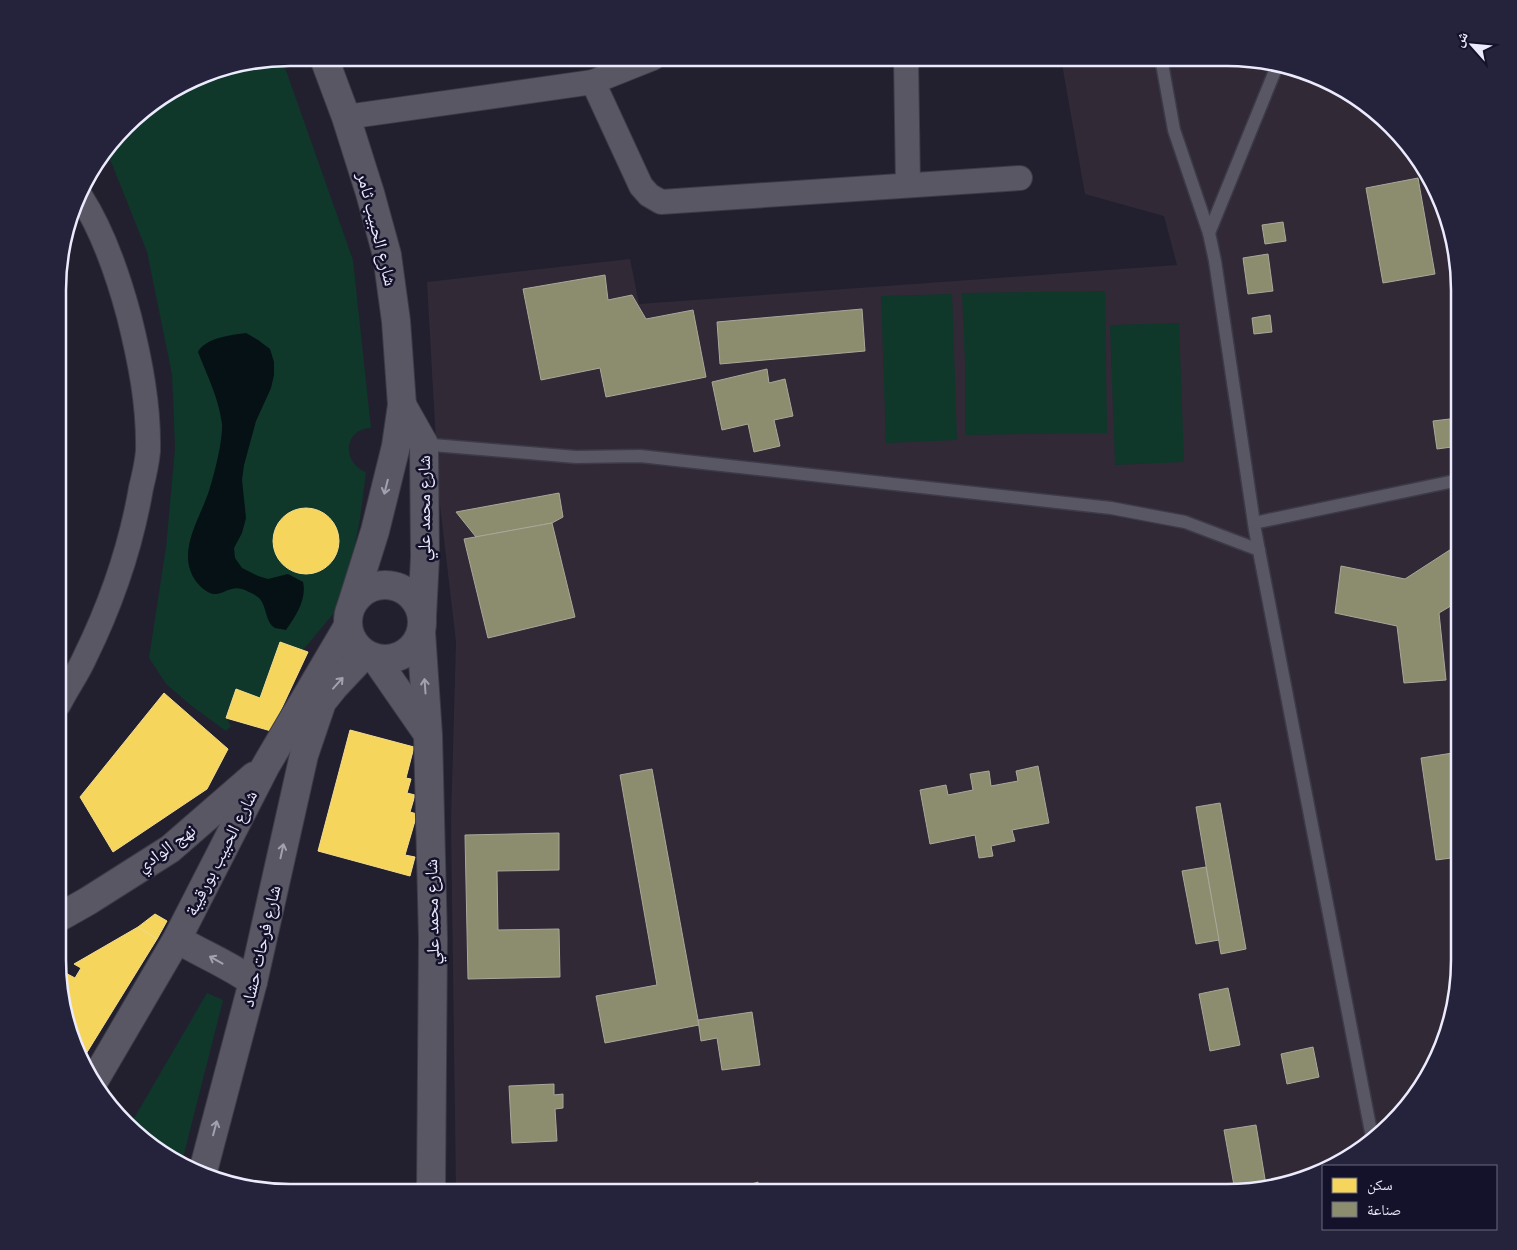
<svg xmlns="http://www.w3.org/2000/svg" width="1517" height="1250" viewBox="0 0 1517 1250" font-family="'Fira Sans','Noto Naskh Arabic',sans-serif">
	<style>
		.industrial { fill: #322937 }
		.green { fill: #0f372a }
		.water { fill: #051114 }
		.homes { fill: #f6d55c; stroke: #f3dc8c }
		.industry { fill: #8c8c6e; stroke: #a9a899 }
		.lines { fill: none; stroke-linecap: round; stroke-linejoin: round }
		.service-casing { stroke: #3d3b48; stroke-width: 15 }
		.minor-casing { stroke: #3d3b48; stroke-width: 26 }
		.tertiary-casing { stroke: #3d3b48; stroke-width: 30 }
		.service { stroke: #595764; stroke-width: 12 }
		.minor { stroke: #595764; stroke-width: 24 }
		.tertiary { stroke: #595764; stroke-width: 28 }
		.oneway { stroke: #a2a1b0 }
		.labels { text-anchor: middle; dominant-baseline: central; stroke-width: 5; stroke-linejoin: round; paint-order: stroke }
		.street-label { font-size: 18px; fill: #ecebfd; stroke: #14112a }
		.rim { fill: none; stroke: #ecebfd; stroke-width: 2.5 }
	</style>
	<rect width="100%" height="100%" fill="#22202e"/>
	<path class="industrial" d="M1061,58H1242L1316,75L1391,125L1442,201L1459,290V976L1442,1049L1392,1124L1329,1166H1323V1170L1316,1175L1227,1192H456L451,822L456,642L439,496L427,282L630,259L639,304L1177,265L1164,216L1085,194Z"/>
	<g class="green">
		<path d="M282,59L353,260L371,428C343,429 342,463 366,472L360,519L344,601L303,650L280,642L260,698L236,689L226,717L231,726L226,731L193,707L166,684L149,658L166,547L175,448L172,374L147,252L112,164L105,154L137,115L215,70Z"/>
		<path d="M1105,291L1107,433L965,435V361L962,293Z"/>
		<path d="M952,294L957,440L886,443L881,296Z"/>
		<path d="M1179,323L1184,462L1115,465L1110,325Z"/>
		<path d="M207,993L223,1000L182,1162L129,1127Z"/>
	</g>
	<path class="water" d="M246,333L258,340L270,349L274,362V375L271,388L256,421L244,465L242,480L246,518L242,533L234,548L235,558L242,568L258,576L268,579L288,574L303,582C307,599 296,616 286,630C283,629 278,629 275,628C265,622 267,606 259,598C257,596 252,593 249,592C226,579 222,606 201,587C172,558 199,521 209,491C214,475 223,441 222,424C219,399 207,375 198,352C205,338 231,335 246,333Z"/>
	<g class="homes">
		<circle cx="306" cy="541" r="33"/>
		<path d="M280,642L308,652L271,731L226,718L236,689L260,698Z"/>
		<path d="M164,693L228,749L207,789L113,852L80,797Z"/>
		<path d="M350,730L414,747L406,778L411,779L407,793L415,795L410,812L417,814L405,855L415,857L410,876L318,851Z"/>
		<path d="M155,914L167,921L157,939L138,927Z"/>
		<path d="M138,927L157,939L81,1062L58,976V969L75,978L81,968L74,964Z"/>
	</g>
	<g class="industry">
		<path d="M1418,178L1435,274L1383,283L1366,188Z"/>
		<path d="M1283,222L1286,241L1265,244L1262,225Z"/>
		<path d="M1268,254L1273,291L1248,294L1243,258Z"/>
		<path d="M605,275L608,300L632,295L646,319L693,310L706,377L606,397L600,368L541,380L523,289Z"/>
		<path d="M862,309L865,351L720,364L717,322Z"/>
		<path d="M1270,315L1272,332L1254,334L1252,318Z"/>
		<path d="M767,369L769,383L785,379L793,416L774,420L780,446L754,452L748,424L722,430L712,382Z"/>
		<path d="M1458,418L1459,446L1437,449L1433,421Z"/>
		<path d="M559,493L563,517L552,523L476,537L456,512Z"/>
		<path d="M552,523L575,617L488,638L464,539Z"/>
		<path d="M1459,544V601L1439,613L1446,680L1404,683L1397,626L1335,613L1341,566L1405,579Z"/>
		<path d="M1459,752V857L1436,860L1421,758Z"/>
		<path d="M1038,766L1049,823L1012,830L1015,841L991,846L993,856L979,858L975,835L930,844L920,790L946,785L948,795L973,790L970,774L989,771L991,786L1018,781L1016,771Z"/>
		<path d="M652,769L699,1025L605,1043L596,996L657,985L620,775Z"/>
		<path d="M1220,803L1246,949L1221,954L1196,807Z"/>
		<path d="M559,833V870L497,871L498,930L559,929L560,977L468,979L465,835Z"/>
		<path d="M1206,867L1219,940L1196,944L1182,871Z"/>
		<path d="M1228,988L1240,1045L1210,1051L1199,994Z"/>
		<path d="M752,1012L760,1065L722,1070L717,1038L701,1041L698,1020Z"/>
		<path d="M1313,1047L1319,1077L1287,1084L1281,1054Z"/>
		<path d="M554,1084V1095L563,1094V1108L555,1109L557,1141L512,1143L509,1086Z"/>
		<path d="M1256,1125L1266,1185L1235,1191L1224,1130Z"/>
		<path d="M758,1182L759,1192H727Z"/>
	</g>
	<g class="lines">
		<g class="service-casing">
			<g id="service">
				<path d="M1161,58L1174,130L1209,233L1215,261L1255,530L1372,1137"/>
				<path d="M1209,233L1277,66"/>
				<path d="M421,444L576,457L640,456L1111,508L1185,522L1259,550"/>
				<path d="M1254,523L1459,480"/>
			</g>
		</g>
		<g class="minor-casing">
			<g id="minor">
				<path d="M906,58L908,185"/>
				<path d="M593,82L641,186L649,195L661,202L1020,178"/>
				<path d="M346,117L593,82L653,58"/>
				<path d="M59,704C67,688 78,673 85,657C111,604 131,546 141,488C144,476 147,463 148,451C149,405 140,360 129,316C118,275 104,233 81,197"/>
			</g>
		</g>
		<g class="tertiary-casing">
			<g id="tertiary">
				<path d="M324,58L346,117L370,193L387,255L396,321L402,405L396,446L375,531L352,604"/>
				<path d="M402,405L424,444L425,557L422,616"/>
				<circle cx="385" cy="622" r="37"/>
				<path d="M421,632L428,735L433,939L431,1192"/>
				<path d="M375,658L427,733"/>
				<path d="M58,918L88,901L170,849L254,776"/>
				<path d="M177,939C202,954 230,965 253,982"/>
				<path d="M94,1081L177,939L265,767L348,626"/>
				<path d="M202,1175L253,982L304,755L322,702L334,687L365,654"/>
			</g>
		</g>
		<use href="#service" class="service"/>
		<use href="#minor" class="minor"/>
		<use href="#tertiary" class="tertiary"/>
	</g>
	<defs><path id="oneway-shaft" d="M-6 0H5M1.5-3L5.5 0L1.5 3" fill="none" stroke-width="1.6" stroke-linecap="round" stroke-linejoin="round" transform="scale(1.25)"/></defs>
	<g class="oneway">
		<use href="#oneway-shaft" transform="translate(386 487) rotate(104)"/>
		<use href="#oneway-shaft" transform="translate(338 683) rotate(-48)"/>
		<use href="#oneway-shaft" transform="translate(425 686) rotate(-94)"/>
		<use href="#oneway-shaft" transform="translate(282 851) rotate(-78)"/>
		<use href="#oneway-shaft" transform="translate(216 960) rotate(-151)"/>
		<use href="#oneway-shaft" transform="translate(215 1128) rotate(-75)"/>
	</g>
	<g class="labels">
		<g class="street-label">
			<text transform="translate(377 229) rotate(76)">شارع الحبيب ثامر</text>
			<text transform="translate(424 508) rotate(-90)">شارع محمد علي</text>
			<text transform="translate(166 848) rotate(-36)">نهج الوادي</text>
			<text transform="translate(221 853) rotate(-63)">شارع الحبيب بورقيبة</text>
			<text transform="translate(432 912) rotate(-91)">شارع محمد علي</text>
			<text transform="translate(261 946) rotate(-77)">شارع فرحات حشاد</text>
		</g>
	</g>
	<path d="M0 0H1517V1250H0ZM290 66H1227A224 224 0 0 1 1451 290V960A224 224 0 0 1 1227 1184H290A224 224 0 0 1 66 960V290A224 224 0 0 1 290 66Z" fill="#25223b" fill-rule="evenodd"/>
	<path class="rim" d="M290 66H1227A224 224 0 0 1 1451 290V960A224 224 0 0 1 1227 1184H290A224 224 0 0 1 66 960V290A224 224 0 0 1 290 66Z"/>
	<rect x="1322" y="1165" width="175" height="65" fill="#14112a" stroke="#6a687e"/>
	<rect x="1332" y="1178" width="25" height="15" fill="#f6d55c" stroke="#6a687e"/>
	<text x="1367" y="1190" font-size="15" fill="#ecebfd">سكن</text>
	<rect x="1332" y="1202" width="25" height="15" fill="#8c8c6e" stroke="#6a687e"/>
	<text x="1367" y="1215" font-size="15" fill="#ecebfd">صناعة</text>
	<g transform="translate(1472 45) rotate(297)" stroke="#14112a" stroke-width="4" paint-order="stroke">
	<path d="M0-4L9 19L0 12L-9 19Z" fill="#ecebfd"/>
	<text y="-8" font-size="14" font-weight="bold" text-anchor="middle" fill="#ecebfd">ش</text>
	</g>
</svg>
